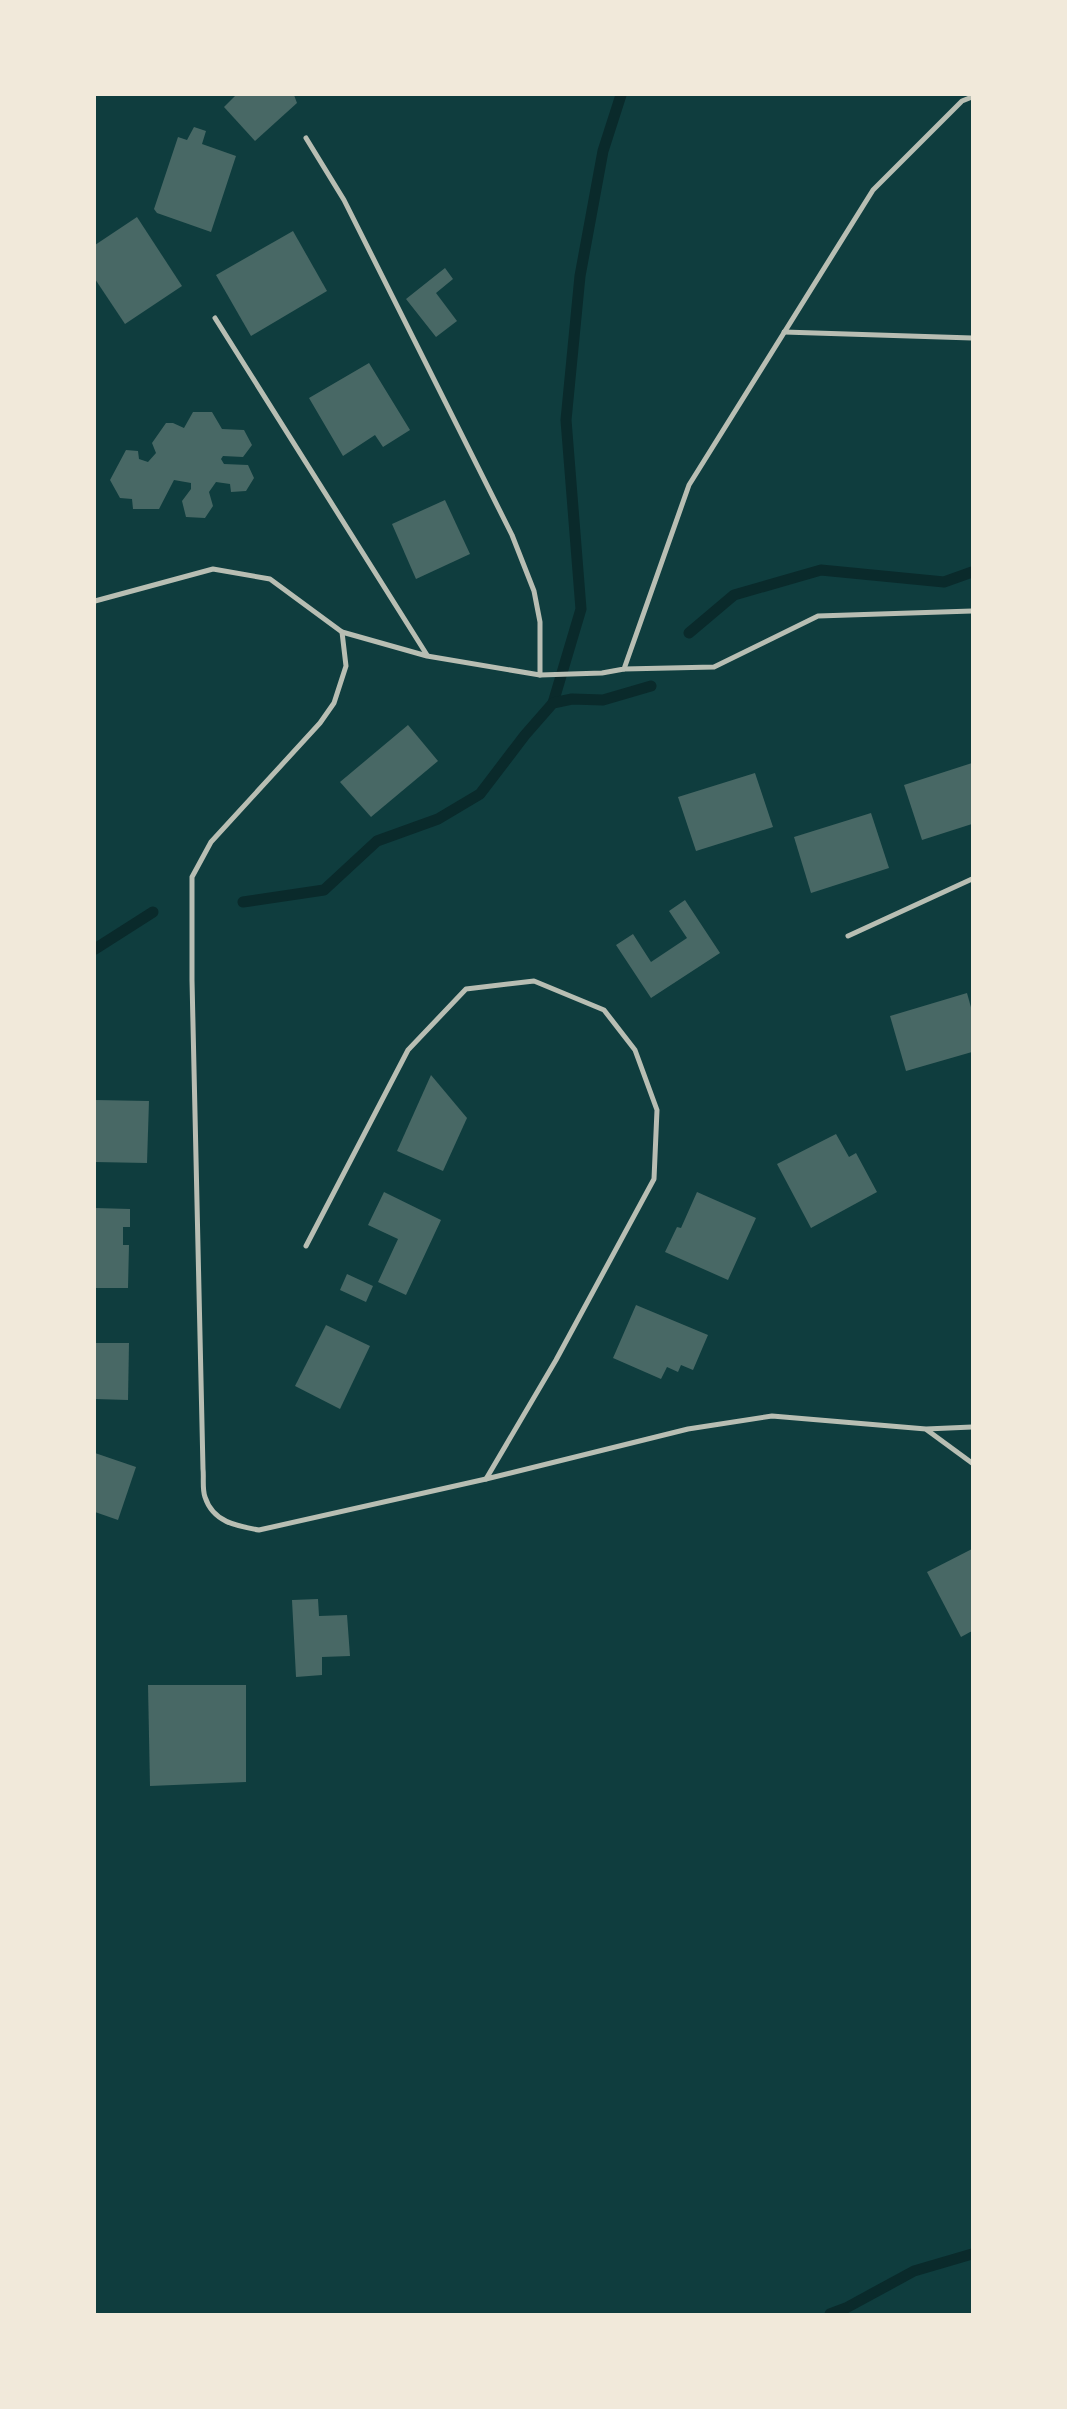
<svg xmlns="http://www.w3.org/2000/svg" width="1067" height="2409" viewBox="0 0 1067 2409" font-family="'Source Serif 4',serif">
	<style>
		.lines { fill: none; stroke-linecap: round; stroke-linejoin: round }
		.stream { stroke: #0a2a2b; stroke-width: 11 }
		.building { fill: #486865 }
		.minor { stroke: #b8beb3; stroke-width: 5 }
	</style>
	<rect width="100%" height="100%" fill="#0f3d3e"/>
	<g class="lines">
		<g class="stream">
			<path d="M689,633L734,595L821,570L944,582L972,572"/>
			<path d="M553,703L581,609L566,420L580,276L603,151L621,95"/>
			<path d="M243,902L324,890L377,841L438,819L480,794L525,735L553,703L572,699L603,700L651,686"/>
			<path d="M95,949L153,912"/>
			<path d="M830,2314L846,2308L914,2271L972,2254"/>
		</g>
	</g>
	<g class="building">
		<path d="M236,95H294L297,103L255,141L224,107Z"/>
		<path d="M194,127L206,131L202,144L236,156L211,232L157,213L154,209L178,137L187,140Z"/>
		<path d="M137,217L182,286L125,324L95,279V245Z"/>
		<path d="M293,231L327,291L251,336L216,275Z"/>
		<path d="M445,268L453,279L436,293L457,321L436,337L406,299Z"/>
		<path d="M369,363L410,430L383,447L375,435L343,456L309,398Z"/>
		<path d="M193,412H212L222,429L244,430L252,445L243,457L223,456L221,459L224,464L248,465L254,478L246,491L231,492L230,484L216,482L209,492L213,506L205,518L186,517L182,501L191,489V483L174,480L159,509H133L132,499L120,498L110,480L126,450L138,451L139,459L148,462L156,453L152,443L166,423H173L184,428Z"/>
		<path d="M445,500L470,554L416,579L392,524Z"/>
		<path d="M408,725L438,761L371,817L340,782Z"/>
		<path d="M972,763V824L922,840L904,785Z"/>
		<path d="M755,773L773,827L696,851L678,797Z"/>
		<path d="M871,813L889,868L811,893L794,837Z"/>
		<path d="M685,900L720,953L651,998L616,945L633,934L651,962L687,938L669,911Z"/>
		<path d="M967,993L972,1011V1052L906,1071L890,1016Z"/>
		<path d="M431,1075L467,1118L443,1171L397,1151Z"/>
		<path d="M95,1100L149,1101L147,1163L95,1162Z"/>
		<path d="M836,1134L849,1157L856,1153L877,1192L811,1228L777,1164Z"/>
		<path d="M384,1192L441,1220L406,1295L378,1282L398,1239L368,1225Z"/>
		<path d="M697,1192L756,1218L728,1280L665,1252L677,1227L681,1228Z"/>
		<path d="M95,1208L130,1209V1227H123V1245H129L128,1288H95Z"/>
		<path d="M347,1274L373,1286L366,1302L340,1290Z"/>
		<path d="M636,1305L708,1335L693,1370L681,1365L678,1372L667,1367L661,1379L613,1358Z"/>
		<path d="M326,1325L370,1346L340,1409L295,1386Z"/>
		<path d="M95,1343H129L128,1400L95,1399Z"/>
		<path d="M95,1453L136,1467L118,1520L95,1512Z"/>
		<path d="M972,1549V1631L961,1637L927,1572Z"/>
		<path d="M318,1599L319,1616L347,1615L350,1656L322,1657V1675L296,1677L292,1600Z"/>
		<path d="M148,1685H246V1782L150,1786Z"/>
	</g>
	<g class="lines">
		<g class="minor">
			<path d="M306,138L344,200L512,535L534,591L540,622V675"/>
			<path d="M215,318L427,655"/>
			<path d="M784,332L972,338"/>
			<path d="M95,601L213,569L270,579L342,632L427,656L540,675L602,673L624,669L689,485L873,190L962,101L972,97"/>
			<path d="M342,632L346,666L334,703L320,723L211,842L192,877V980L203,1469C204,1477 202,1489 205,1497C213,1522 236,1526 259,1530L486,1479L688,1429L772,1416L926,1429L972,1427"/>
			<path d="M624,669L714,667L818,616L972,611"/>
			<path d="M848,936L972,879"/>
			<path d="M306,1246L408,1050L466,989L534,981L604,1010L635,1050L657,1110L654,1179L556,1360L486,1479"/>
			<path d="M927,1430L972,1463"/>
		</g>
	</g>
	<rect width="1067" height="2409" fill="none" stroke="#f1e9da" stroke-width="192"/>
</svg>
